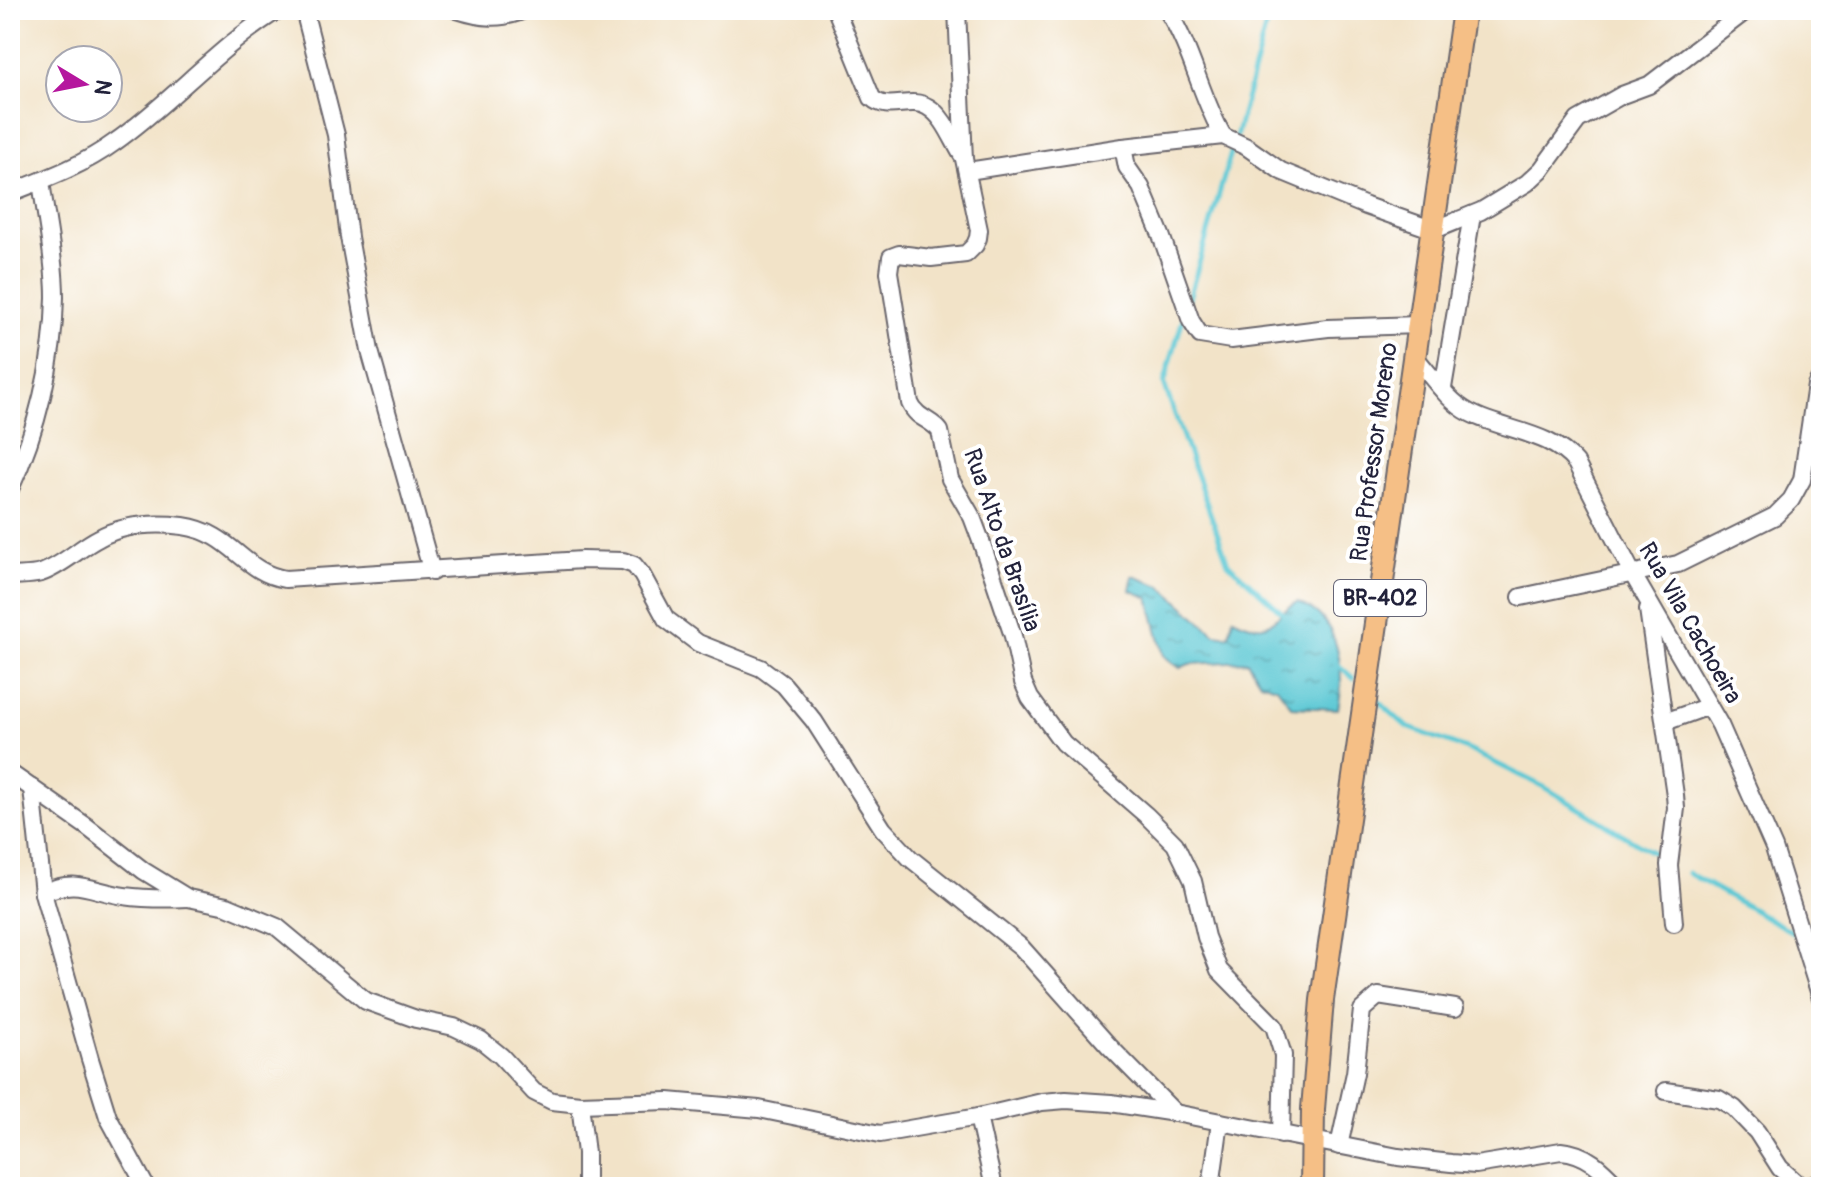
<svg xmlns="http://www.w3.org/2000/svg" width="1831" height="1197" viewBox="0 0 1831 1197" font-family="Pangolin,sans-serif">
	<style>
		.water { fill: url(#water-ripples); stroke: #3f7588; stroke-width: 2 }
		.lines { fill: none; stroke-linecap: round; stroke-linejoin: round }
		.stream { stroke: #5cc8d4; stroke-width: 5 }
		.minor-casing { stroke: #6b666c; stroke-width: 20 }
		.highway-casing { stroke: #6b666c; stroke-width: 26 }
		.minor { stroke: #fff; stroke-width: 16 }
		.highway { stroke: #f5bf86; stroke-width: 22 }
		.labels { text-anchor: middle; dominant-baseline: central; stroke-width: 8; stroke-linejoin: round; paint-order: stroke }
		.shield { fill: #fff; stroke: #646476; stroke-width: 2 }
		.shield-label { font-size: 22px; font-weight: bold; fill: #22223b }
		.street-label { font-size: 24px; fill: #22223b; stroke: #fff }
	</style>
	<defs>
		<pattern id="water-ripples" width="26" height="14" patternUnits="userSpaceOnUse" patternTransform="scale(2)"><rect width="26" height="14" fill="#5cc8d4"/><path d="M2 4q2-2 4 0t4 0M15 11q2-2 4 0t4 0" fill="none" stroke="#4ca2ad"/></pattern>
	</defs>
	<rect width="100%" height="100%" fill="#fff"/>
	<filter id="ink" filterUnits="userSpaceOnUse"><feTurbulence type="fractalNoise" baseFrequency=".0125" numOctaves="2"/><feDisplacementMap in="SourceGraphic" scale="16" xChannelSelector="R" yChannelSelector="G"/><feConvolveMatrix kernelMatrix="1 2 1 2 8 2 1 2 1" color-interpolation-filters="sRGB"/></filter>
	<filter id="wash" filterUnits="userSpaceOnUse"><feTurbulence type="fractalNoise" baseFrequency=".006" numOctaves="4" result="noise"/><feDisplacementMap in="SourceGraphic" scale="32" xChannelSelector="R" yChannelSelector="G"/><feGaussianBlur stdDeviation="1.8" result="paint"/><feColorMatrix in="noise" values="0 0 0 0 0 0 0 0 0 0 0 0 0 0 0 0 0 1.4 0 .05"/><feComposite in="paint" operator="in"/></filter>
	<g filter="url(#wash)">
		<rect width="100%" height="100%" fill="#f2e3c8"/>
		<path class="water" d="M1133,576L1161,586L1215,634L1229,636L1233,618C1274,638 1267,618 1298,602C1305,606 1315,610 1320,616C1342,640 1344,680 1338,709L1292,707L1277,687L1260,682L1247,661L1189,664L1180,668L1164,656L1149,598L1130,590Z"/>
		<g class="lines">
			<g class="stream">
				<path d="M1236,137L1270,10"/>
				<path d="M1189,298L1233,146"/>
				<path d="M1184,315L1164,384L1228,563L1287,617"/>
				<path d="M1335,662L1353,678"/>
				<path d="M1377,700L1407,727L1469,750L1544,787L1663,859"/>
				<path d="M1688,873L1796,934"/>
			</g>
		</g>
	</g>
	<g filter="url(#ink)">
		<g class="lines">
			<g class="minor-casing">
				<g id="minor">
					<path d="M304,10L336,135L349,237L370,351L432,572"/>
					<path d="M457,10C481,18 501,20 524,10"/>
					<path d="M836,10L872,98C888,113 910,96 928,107C944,116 953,141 962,155"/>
					<path d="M957,10L964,159L979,230L978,238L975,245L966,254L931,258L899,254L891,257L889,272L910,403C917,419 931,419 940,431L950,479L972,517L981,541L1013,636L1023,682L1030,698L1063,743L1146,815L1175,844L1193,881L1206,937L1219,970L1274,1026L1283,1055L1281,1135"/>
					<path d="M1167,10C1192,49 1200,95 1223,136"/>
					<path d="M1123,147L1127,167L1141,187L1161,235L1191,321L1200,335L1231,340L1328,328L1418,325"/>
					<path d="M968,171L1123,147L1223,136L1247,147L1281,171L1366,206L1434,230L1481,211L1527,183L1542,169L1578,120L1622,95L1649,85L1747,10"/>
					<path d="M10,193C46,179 84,165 115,142C172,102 218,47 278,10"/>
					<path d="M1414,356C1431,375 1448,402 1470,413C1505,431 1551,432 1576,463L1632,573L1720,725L1774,848L1821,998"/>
					<path d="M1443,388L1472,215"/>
					<path d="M10,489C37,431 54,362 55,297C55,259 46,219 41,181"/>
					<path d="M10,576C20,575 31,576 41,573C62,566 79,548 99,538C124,524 156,523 183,526C233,533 242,572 285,579L582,560L623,561L634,565L642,575L666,619L698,643L761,668L784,685L814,721L883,829L910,858L1021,947L1109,1046L1175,1113"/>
					<path d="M1521,597L1678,564L1775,516L1791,500L1802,480L1816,385L1821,376"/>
					<path d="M1648,609L1675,795L1676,808L1669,865L1674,923"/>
					<path d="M1665,722L1709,706"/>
					<path d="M10,773L86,826L144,871L188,898L227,906L277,927L366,1001L416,1019L454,1027L481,1040L501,1056L534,1092L552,1101L580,1104L668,1101L759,1109L880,1134L978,1117L1042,1102L1066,1100L1111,1103L1175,1113L1398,1157L1451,1163L1476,1165L1561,1151C1587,1153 1602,1169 1619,1187"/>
					<path d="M32,788L43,893L90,1059L108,1117L146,1187"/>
					<path d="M43,893C76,877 91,891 124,896C145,899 166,899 188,898"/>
					<path d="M1666,1091L1719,1099L1734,1108L1757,1132L1780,1168L1801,1187"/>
					<path d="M580,1104L586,1153V1187"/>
					<path d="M978,1117L994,1187"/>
					<path d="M1339,1146L1355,1073L1362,1010L1378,996L1455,1008"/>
					<path d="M1211,1187L1220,1122"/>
					<path d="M1807,1187L1821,1182"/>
				</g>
			</g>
			<g class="highway-casing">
				<path id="highway" d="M1312,1187L1313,1109L1322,1000L1464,10"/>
			</g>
			<use href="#minor" class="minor"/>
			<use href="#highway" class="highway"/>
		</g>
	</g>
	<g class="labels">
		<rect class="shield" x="1334" y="580" width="92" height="36" rx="6"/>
		<g class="shield-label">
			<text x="1380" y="598">BR-402</text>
		</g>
		<g class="street-label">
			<text transform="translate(1374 452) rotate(-82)">Rua Professor Moreno</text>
			<text transform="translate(1002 540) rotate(71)">Rua Alto da Brasília</text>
			<text transform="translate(1690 623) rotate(60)">Rua Vila Cachoeira</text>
		</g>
	</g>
	<rect width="1831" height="1197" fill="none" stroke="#fff" stroke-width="40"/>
	<g transform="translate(84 84) rotate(100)"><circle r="38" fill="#ffffff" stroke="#a7a7b1" stroke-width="2"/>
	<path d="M0-6L14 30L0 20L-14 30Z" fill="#b5179e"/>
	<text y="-12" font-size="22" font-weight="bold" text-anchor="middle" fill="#22223b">N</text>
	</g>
</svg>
